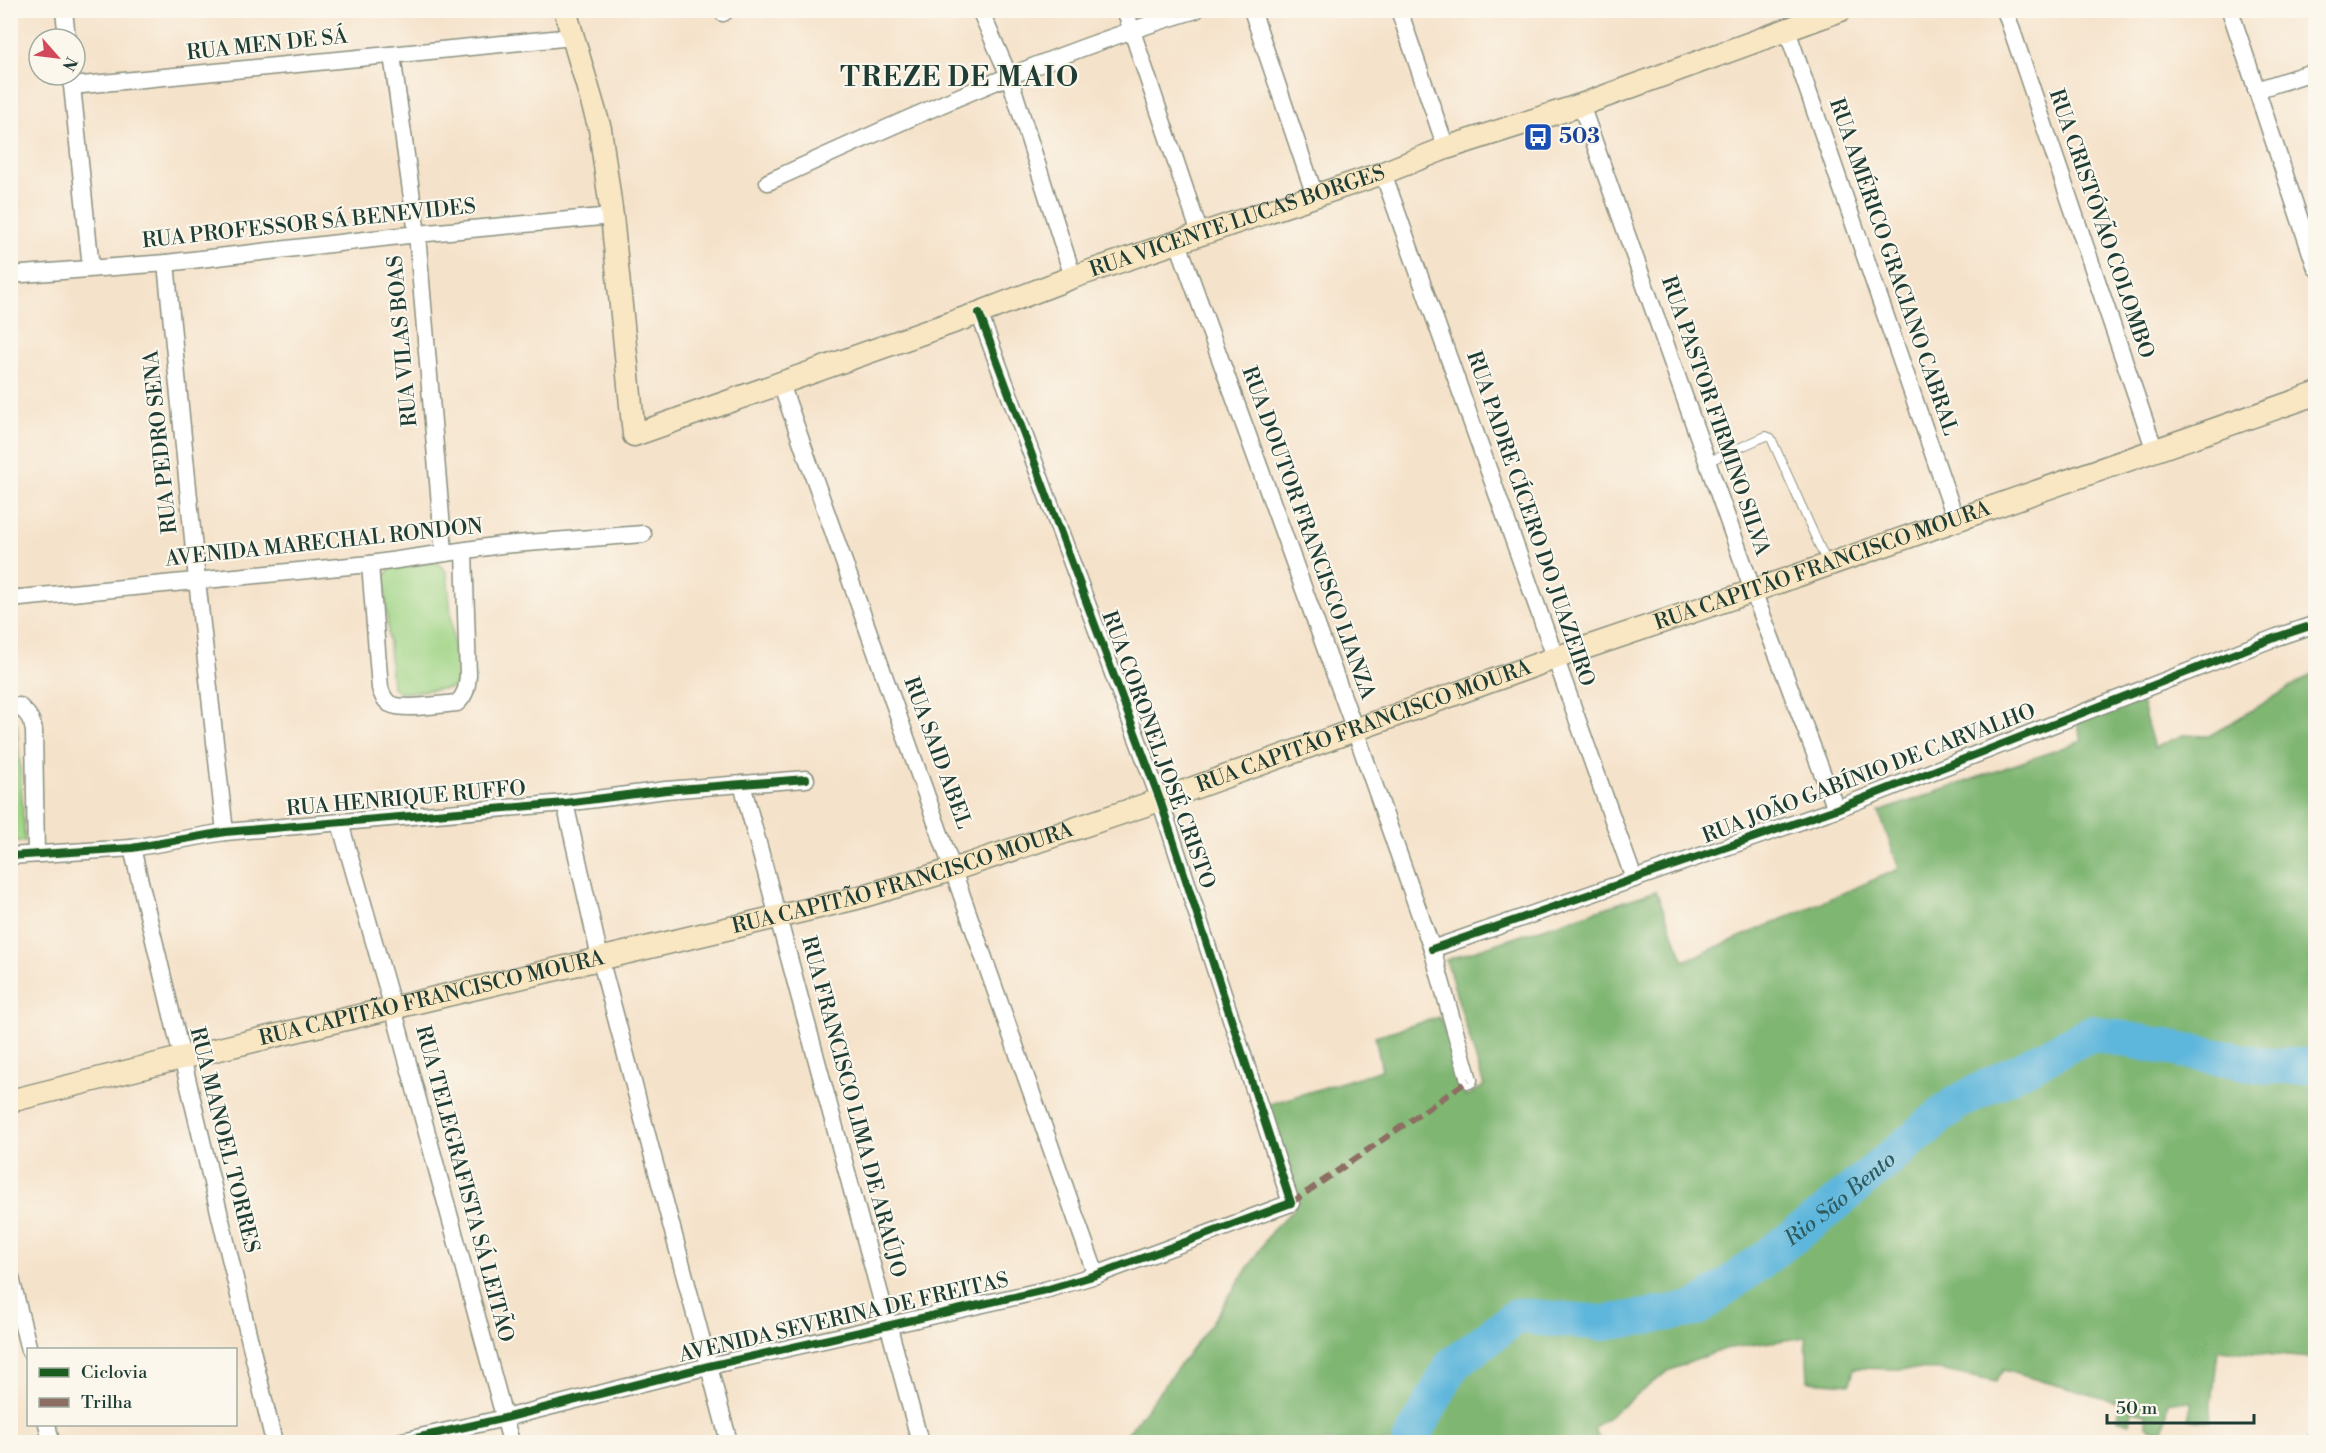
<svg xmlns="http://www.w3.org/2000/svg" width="2326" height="1453" viewBox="0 0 2326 1453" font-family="'Libre Bodoni',serif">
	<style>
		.green { fill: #9fd485; stroke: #5f885c; stroke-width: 1.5 }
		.forest { fill: #7fb672; stroke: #4f7a53; stroke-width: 1.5 }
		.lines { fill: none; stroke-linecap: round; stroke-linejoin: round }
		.river { stroke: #5db6db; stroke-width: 36 }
		.service-casing { stroke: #8a907f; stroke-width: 10 }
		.minor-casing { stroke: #8a907f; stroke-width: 19 }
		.secondary-casing { stroke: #8a907f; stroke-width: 25 }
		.service { stroke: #fff; stroke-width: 8 }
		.minor { stroke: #fff; stroke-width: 16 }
		.secondary { stroke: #f9e7c3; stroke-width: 22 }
		.quiet { stroke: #8d6e63; stroke-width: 6; stroke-dasharray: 12 6; stroke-linecap: butt }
		.cycleway-casing { stroke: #fbf7ec; stroke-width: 11 }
		.cycleway { stroke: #1b5e20; stroke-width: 8 }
		.labels { text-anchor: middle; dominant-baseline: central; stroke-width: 4.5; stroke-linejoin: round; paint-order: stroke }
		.street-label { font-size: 21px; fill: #1f3d34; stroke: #fbf7ec }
		.transit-label { font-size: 21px; font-weight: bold; fill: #164399; stroke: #fbf7ec; text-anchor: start }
		.water-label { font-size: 22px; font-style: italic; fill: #2e5b5e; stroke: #fbf7ec }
		.district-label { font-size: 27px; font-weight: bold; letter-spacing: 1.5px; fill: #1f3d34; stroke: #fbf7ec }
	</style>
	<rect width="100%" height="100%" fill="#fbf7ec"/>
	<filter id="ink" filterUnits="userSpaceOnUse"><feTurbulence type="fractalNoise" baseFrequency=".0167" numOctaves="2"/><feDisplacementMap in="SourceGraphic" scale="12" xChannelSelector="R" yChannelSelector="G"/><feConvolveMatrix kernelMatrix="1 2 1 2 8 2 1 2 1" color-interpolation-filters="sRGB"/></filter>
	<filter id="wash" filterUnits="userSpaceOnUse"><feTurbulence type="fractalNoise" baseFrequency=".008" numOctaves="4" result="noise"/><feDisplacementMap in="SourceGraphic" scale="24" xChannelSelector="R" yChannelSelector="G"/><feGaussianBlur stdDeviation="1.35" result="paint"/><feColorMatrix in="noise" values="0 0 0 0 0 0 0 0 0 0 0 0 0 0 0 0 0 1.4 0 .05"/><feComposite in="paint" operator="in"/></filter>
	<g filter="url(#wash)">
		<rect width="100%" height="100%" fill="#f5e2ca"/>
		<g class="green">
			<path d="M436,562L447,572L457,681L452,688L399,693L392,686L384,578L390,568Z"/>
			<path d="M17,723L25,841L11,842V724Z"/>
		</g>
		<path class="forest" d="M2314,673L2315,675L2316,1325L2310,1358L2218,1350L2210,1421L2188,1419L2192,1402L2169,1401L2163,1433L2146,1427V1414L2131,1411L2129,1423L2118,1419L2120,1403L2003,1370L1996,1382L1940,1370L1854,1368L1850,1384L1808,1381L1806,1337L1724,1349L1668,1371L1594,1428L1601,1442H1121L1211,1324L1271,1232L1295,1208L1263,1106L1382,1070L1375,1036L1440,1017L1465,1097L1484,1086L1446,960L1656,891L1684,961L1899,869L1879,812L2082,741L2076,720L2140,698L2154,748L2183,735L2209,736Z"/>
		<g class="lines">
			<path class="river" id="s1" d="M1410,1442L1452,1365L1517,1316L1604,1323L1697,1309L1823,1214L1956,1103L2092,1033L2266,1066H2316"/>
		</g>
	</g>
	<g filter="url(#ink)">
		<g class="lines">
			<g class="service-casing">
				<path id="service" d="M1707,462L1766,436L1771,438L1827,563"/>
			</g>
			<g class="minor-casing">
				<g id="minor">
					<path d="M64,10L67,39"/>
					<path d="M980,10L1009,76L1073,277"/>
					<path d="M1125,10L1200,234"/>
					<path d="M1252,10L1315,196"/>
					<path d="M1399,10L1446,148"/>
					<path d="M2005,10L2155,451"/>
					<path d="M2230,10L2316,268"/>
					<path d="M723,13L727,10"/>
					<path d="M1787,30L1956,520"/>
					<path d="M392,55L417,234L444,552"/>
					<path d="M71,76L91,268"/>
					<path d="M72,86L573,37"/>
					<path d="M2256,90L2316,71"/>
					<path d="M1581,105L1753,591L1836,809"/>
					<path d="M1383,173L1634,879"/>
					<path d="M768,182C908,118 1048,54 1196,10"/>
					<path d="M1178,243L1355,730L1432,949L1469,1080"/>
					<path d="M166,263L197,580L225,832"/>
					<path d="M10,275L166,263L417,234L612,216"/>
					<path d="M781,384L1096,1275"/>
					<path d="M370,564L380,688C382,695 384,700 390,704C403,711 441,704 457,703C466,695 467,687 468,675L464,551"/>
					<path d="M10,599L370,564L501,545L643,534"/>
					<path d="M10,707L19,706C28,714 32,719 34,731L36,854"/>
					<path d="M742,784L920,1442"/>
					<path d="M565,803L600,958L729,1442"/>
					<path d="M340,823L393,1008L511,1442"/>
					<path d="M132,848L274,1442"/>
					<path d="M10,856L132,848L225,832L565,803L666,790L806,779"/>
					<path d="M1432,949L1836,809L2277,637L2316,624"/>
					<path d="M10,1274L29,1350"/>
					<path d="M47,1424L51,1442"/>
					<path d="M398,1442L505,1418L709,1366L1045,1290L1096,1275L1291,1203L1160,800L979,313"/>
					<path d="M2313,1442L2316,1437"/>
				</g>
			</g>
			<g class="secondary-casing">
				<g id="secondary">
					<path id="s2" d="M565,10L600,129L612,216L634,435L979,313L1073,277L1383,173L1446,148L1581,105L1841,10"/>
					<path id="s3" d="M10,1101L181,1058L857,898L955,869L1160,800L1555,658L1753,591L2316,394"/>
				</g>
			</g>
			<use href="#service" class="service"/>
			<use href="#minor" class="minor"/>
			<use href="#secondary" class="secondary"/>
			<path class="quiet" d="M1291,1203L1469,1080"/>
			<g class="cycleway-casing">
				<g id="cycleway">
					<path d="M10,856L132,848L225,832L565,803L666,790L806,779"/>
					<path d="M1432,949L1836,809L2277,637L2316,624"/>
					<path d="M398,1442L505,1418L709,1366L1045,1290L1096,1275L1291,1203L1160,800L979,313"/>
				</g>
			</g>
			<use href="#cycleway" class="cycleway"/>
		</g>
	</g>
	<defs>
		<g id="bus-square" transform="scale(1.5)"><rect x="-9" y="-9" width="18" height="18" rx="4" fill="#1a4fb4" stroke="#fbf7ec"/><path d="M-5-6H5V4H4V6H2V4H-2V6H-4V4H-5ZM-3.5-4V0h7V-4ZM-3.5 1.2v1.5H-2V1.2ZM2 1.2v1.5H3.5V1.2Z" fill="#fff"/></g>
	</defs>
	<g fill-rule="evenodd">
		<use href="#bus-square" x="1538" y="137"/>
	</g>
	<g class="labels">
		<g class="street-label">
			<text transform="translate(267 45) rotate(-6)">RUA MEN DE SÁ</text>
			<text stroke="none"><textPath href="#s2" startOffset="1072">RUA VICENTE LUCAS BORGES</textPath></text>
			<text transform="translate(309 224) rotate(-6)">RUA PROFESSOR SÁ BENEVIDES</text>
			<text transform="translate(2101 224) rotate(71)">RUA CRISTÓVÃO COLOMBO</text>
			<text transform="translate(1893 267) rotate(71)">RUA AMÉRICO GRACIANO CABRAL</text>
			<text transform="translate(403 341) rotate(-95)">RUA VILAS BOAS</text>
			<text transform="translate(1715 416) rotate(71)">RUA PASTOR FIRMINO SILVA</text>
			<text transform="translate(161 442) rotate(-96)">RUA PEDRO SENA</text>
			<text transform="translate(1530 519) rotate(71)">RUA PADRE CÍCERO DO JUAZEIRO</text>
			<text transform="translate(1308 533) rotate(70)">RUA DOUTOR FRANCISCO LIANZA</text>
			<text transform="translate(324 543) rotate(-6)">AVENIDA MARECHAL RONDON</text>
			<text stroke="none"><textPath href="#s3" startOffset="1892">RUA CAPITÃO FRANCISCO MOURA</textPath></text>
			<text stroke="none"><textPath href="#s3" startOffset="1406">RUA CAPITÃO FRANCISCO MOURA</textPath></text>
			<text transform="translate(1158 750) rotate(70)">RUA CORONEL JOSÉ CRISTO</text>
			<text transform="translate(937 753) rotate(70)">RUA SAID ABEL</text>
			<text transform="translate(1869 774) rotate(-21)">RUA JOÃO GABÍNIO DE CARVALHO</text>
			<text transform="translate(406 799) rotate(-5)">RUA HENRIQUE RUFFO</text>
			<text stroke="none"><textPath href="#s3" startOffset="920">RUA CAPITÃO FRANCISCO MOURA</textPath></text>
			<text stroke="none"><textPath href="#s3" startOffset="434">RUA CAPITÃO FRANCISCO MOURA</textPath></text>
			<text transform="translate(853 1107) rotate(75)">RUA FRANCISCO LIMA DE ARAÚJO</text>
			<text transform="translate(224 1140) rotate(76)">RUA MANOEL TORRES</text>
			<text transform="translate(464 1184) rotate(75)">RUA TELEGRAFISTA SÁ LEITÃO</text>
			<text transform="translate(844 1318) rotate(-13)">AVENIDA SEVERINA DE FREITAS</text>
		</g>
		<g class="transit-label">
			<text x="1559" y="137">503</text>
		</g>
		<g class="water-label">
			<text stroke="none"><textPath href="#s1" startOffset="531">Rio São Bento</textPath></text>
		</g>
		<g class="district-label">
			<text x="960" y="78">TREZE DE MAIO</text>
		</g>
	</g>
	<rect width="2326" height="1453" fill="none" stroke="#fbf7ec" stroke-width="36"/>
	<rect x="27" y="1348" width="210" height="78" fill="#fbf7ec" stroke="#a3ada2" stroke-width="1.5"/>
	<rect x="39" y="1368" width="30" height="9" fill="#1b5e20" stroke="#a3ada2" stroke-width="1.5"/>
	<text x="81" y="1378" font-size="18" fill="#1f3d34">Ciclovia</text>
	<rect x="39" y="1398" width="30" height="9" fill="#8d6e63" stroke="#a3ada2" stroke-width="1.5"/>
	<text x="81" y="1408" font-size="18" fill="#1f3d34">Trilha</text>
	<g transform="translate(57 57) rotate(118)"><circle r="28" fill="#fbf7ec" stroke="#a3ada2" stroke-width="1.5"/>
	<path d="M0-4.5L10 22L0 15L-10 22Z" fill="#d1495b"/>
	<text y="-9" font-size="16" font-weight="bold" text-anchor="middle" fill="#1f3d34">N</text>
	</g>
	<path d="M2107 1414v9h147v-9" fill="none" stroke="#1f3d34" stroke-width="3"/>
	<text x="2116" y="1414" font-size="18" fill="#1f3d34" stroke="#fbf7ec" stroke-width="4.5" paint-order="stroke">50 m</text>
</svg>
